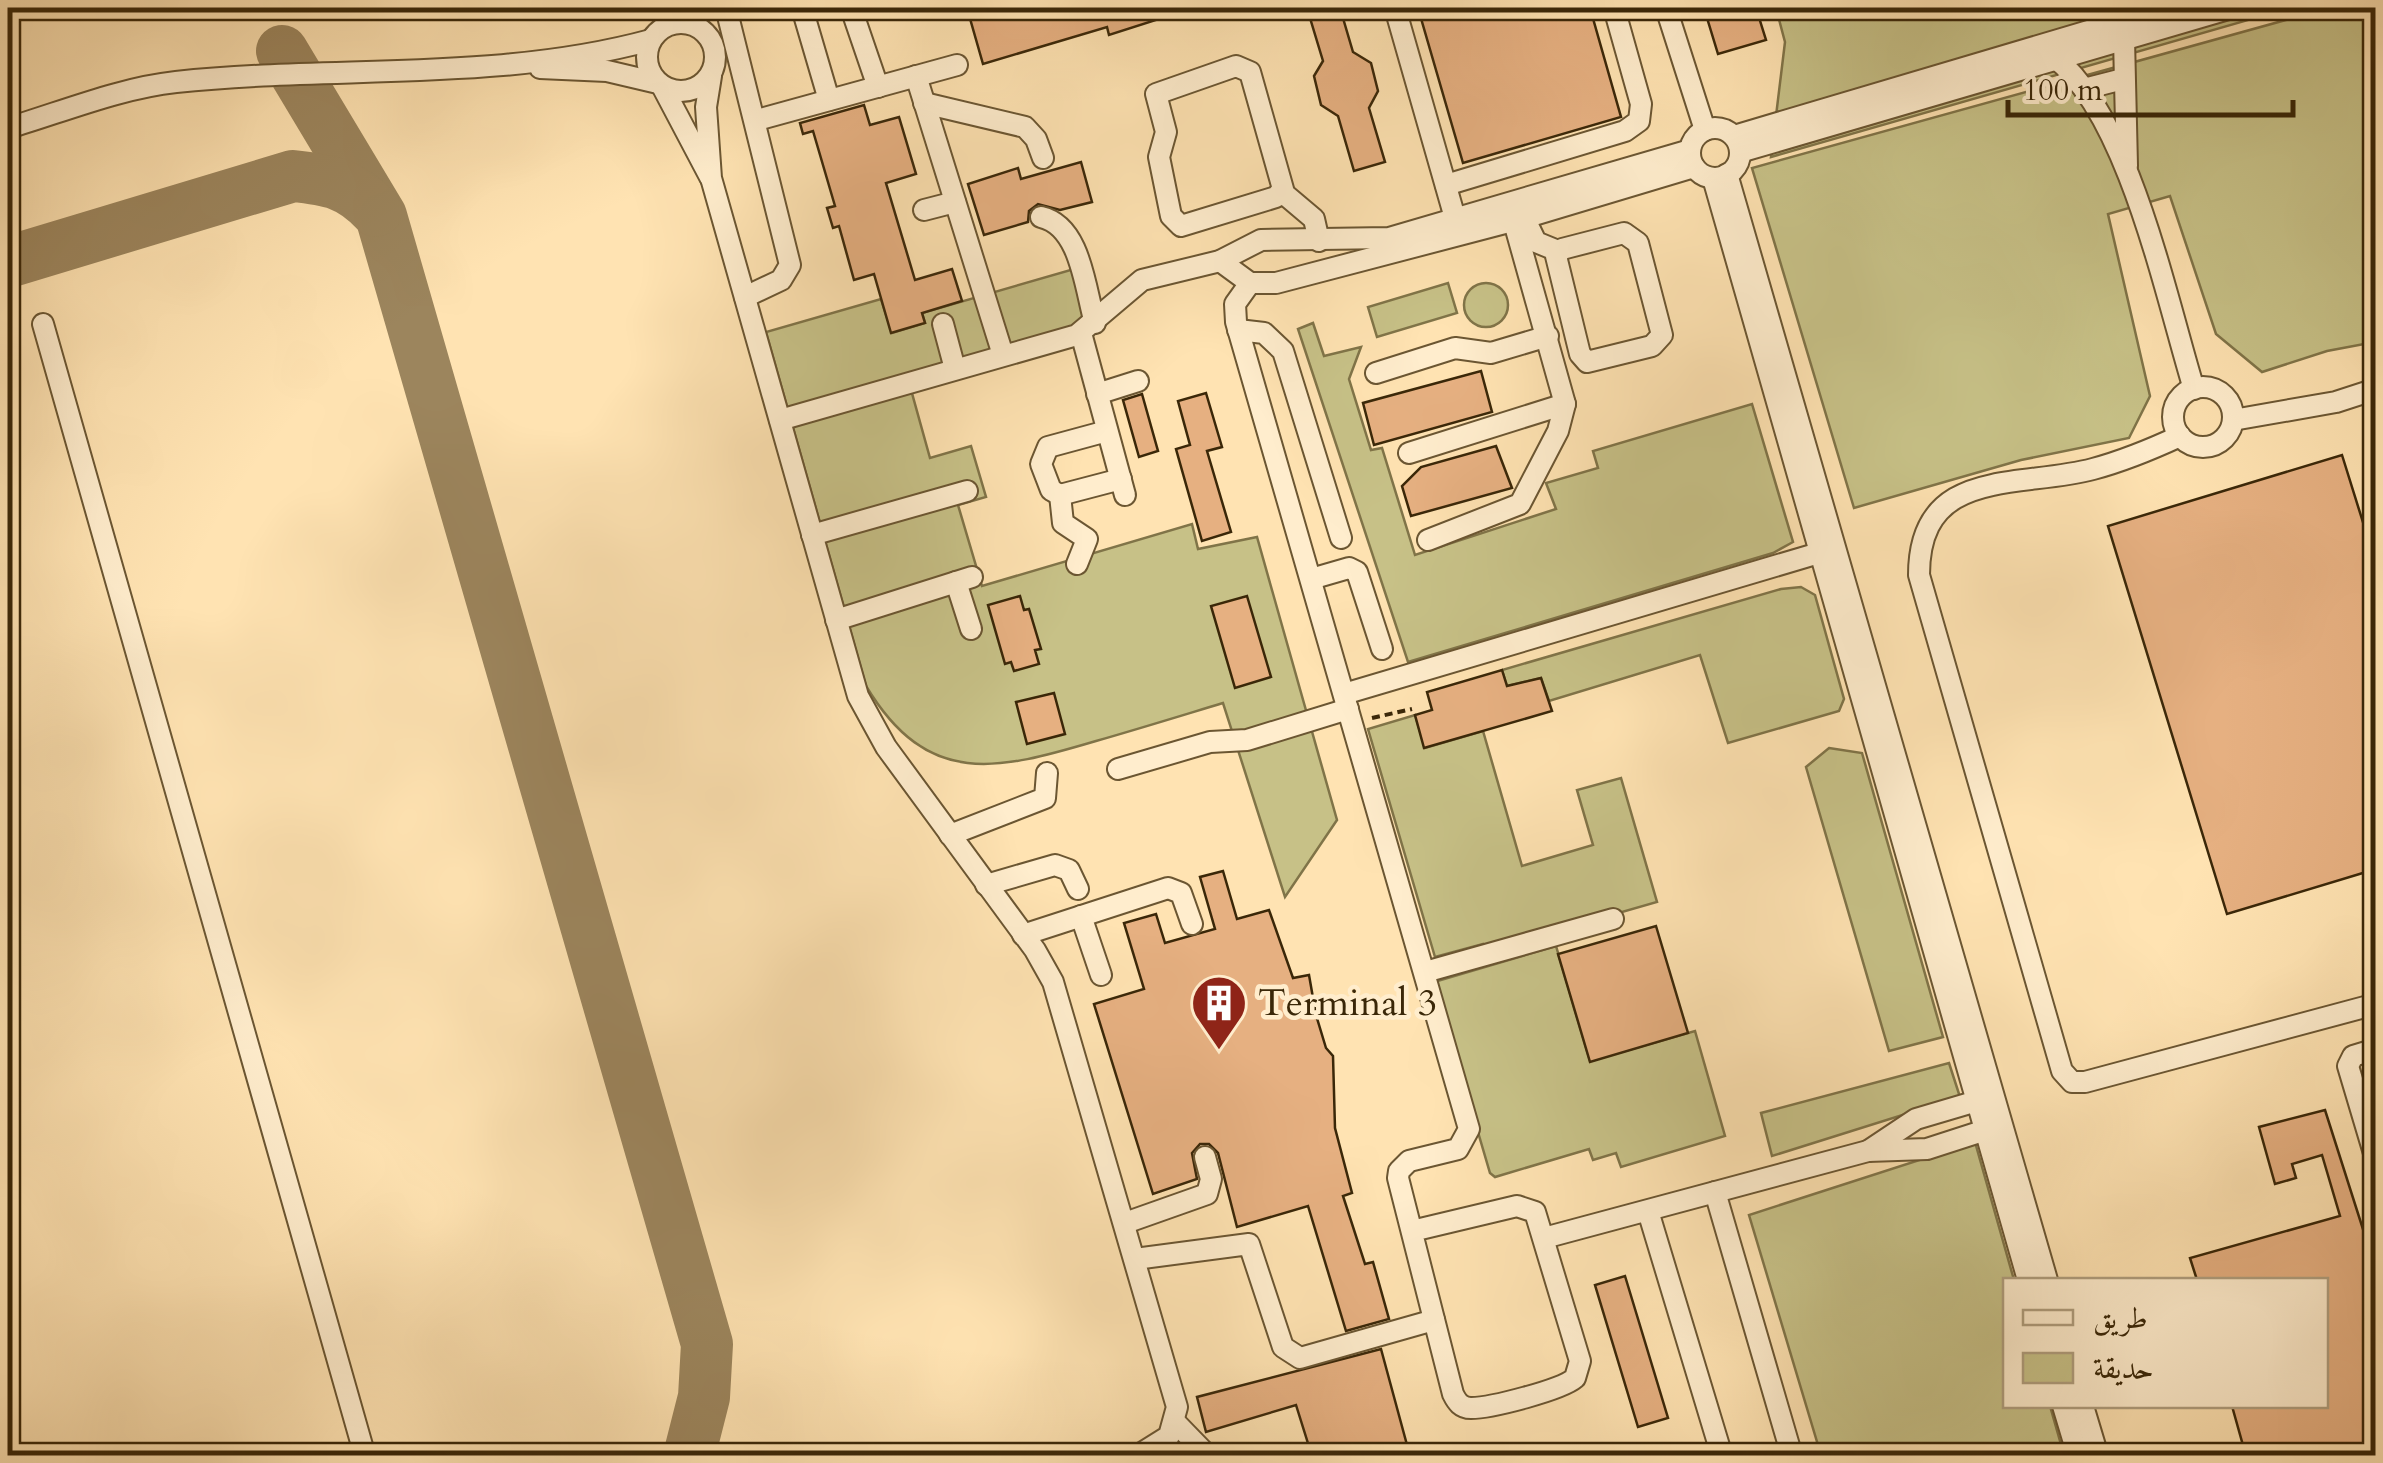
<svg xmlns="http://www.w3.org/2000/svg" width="2383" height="1463" viewBox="0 0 2383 1463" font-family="Cardo,Amiri,serif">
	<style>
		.green { fill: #c7c187; stroke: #807448; stroke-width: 2.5 }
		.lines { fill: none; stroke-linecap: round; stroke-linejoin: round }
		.taxiway { stroke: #9c855d; stroke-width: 52 }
		.building { fill: #e6b081; stroke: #3a2708; stroke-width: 2.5 }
		.minor-casing { stroke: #6b5632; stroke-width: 24 }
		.path { stroke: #3a2708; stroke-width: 4; stroke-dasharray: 8 5; stroke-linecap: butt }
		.minor { stroke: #ffedcd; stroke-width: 20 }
		.labels { text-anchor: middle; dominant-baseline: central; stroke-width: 9; stroke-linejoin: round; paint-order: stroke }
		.poi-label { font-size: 38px; fill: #3a2708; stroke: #ffedcd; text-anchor: start }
	</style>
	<rect width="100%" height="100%" fill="#ffe3b2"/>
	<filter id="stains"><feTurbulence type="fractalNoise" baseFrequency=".002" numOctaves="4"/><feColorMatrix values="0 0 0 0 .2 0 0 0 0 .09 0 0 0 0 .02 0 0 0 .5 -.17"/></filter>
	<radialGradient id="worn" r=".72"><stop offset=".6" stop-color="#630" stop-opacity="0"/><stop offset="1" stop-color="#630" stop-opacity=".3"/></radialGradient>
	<g class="green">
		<path d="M1776,8H2290L1771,157L1785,42Z"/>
		<path d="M2329,8H2375V342L2327,351L2262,372L2216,334L2170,196L2108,214L2150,396L2129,438L2021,460L1854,508L1752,168Z"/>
		<path d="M1074,269L1092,331L910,386L930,458L971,446L986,497L958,505L982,586L1192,524L1198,549L1257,537L1337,820L1285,897L1223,703C1180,716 1138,729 1096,741C998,770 928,789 866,686L766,332L881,299L892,333L925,323L922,313Z"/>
		<circle cx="1486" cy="305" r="22"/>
		<path d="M1448,283L1457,313L1377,337L1368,307Z"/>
		<path d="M1313,323L1324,356L1361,347L1349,379L1371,450L1382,448L1415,555L1556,509L1546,483L1598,468L1593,451L1752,404L1793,542L1773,553L1408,662L1298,329Z"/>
		<path d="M1801,587L1815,595L1844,699L1839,711L1728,743L1700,655L1549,701L1541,678L1507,686L1502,670L1781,589Z"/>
		<path d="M1415,715L1425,748L1483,731L1522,866L1593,845L1577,790L1621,778L1657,902L1486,951L1483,944L1435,957L1368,729Z"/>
		<path d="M1829,748L1862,753L1943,1037L1889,1051L1806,767Z"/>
		<path d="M1556,946L1590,1061L1695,1031L1725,1136L1621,1167L1616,1153L1593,1160L1589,1149L1495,1177L1490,1173L1434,982Z"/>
		<path d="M1949,1063L1960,1097L1772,1156L1761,1113Z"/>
		<path d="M1975,1142L2014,1280H2006V1406H2050L2064,1455H1821L1749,1215Z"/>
	</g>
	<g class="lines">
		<g class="taxiway">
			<path d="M282,51L381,216L707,1344L704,1397L689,1456"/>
			<path d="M8,262L293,176C330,180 350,183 376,211"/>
		</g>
	</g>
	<g class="building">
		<path d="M967,8H1183L1184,11L1109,35L1107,27L983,64Z"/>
		<path d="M1307,8H1340L1353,52L1371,63L1378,91L1369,108L1385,162L1354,171L1338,116L1321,105L1314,76L1323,61Z"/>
		<path d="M1418,8H1590L1621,117L1463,163Z"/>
		<path d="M1704,8H1756L1766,40L1718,54Z"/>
		<path d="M864,105L870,125L899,117L916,174L886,183L915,280L952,269L962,301L922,313L925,323L891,333L874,274L854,280L839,226L833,228L827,208L835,206L813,131L803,134L800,123Z"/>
		<path d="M1081,162L1092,202L1060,210L1038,204L1029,211L1028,222L984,235L968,184L1018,168L1021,179Z"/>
		<path d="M1481,371L1492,412L1374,445L1363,403Z"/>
		<path d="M1206,393L1222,447L1207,451L1231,532L1202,541L1176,449L1190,445L1178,401Z"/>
		<path d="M1142,394L1158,451L1139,457L1123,400Z"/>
		<path d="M1496,446L1512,488L1411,516L1402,486L1421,467Z"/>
		<path d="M2342,455L2376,564V869L2227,914L2108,526Z"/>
		<path d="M1020,596L1024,610L1029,609L1041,649L1035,650L1039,664L1014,671L1011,662L1005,664L988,605Z"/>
		<path d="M1247,596L1271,677L1235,688L1211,606Z"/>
		<path d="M1502,670L1507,686L1541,678L1552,711L1424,748L1415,715L1432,710L1427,692Z"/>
		<path d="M1054,693L1065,734L1027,744L1016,702Z"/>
		<path d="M1223,871L1237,919L1269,910L1293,978L1309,975L1316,1015L1326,1048L1333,1056L1335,1128L1352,1193L1343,1196L1365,1264L1373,1262L1389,1319L1346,1331L1308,1206L1237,1227L1218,1153L1209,1144H1200L1192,1153L1197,1179L1153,1194L1094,1004L1144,989L1124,923L1156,914L1165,943L1215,929L1200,877Z"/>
		<path d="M1656,926L1688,1033L1590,1062L1558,954Z"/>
		<path d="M2325,1110L2376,1270V1456H2246L2232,1406H2326V1280H2197L2190,1258L2340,1216L2322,1155L2292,1164L2296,1178L2275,1184L2259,1127Z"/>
		<path d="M1625,1276L1668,1418L1638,1427L1595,1285Z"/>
		<path d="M1381,1349L1410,1456H1312L1296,1405L1206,1432L1197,1397Z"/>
	</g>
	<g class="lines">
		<g class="minor-casing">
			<g id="minor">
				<path d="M726,8L790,265L781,280L745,297"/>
				<path d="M802,8L829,100"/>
				<path d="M851,8L878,87"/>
				<path d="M1395,8L1459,232"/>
				<path d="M1666,8L1705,130"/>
				<circle cx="681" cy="57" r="34"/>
				<path d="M2124,39L2127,166"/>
				<path d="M2054,57C2129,115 2166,298 2194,389"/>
				<path d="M1236,66L1250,72L1283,189L1276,197L1181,226L1171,216L1159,157L1166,132L1156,94Z"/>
				<path d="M540,68L607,71L658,83"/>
				<path d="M711,76L706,107L711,178L858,696L886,747L1035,950L1053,982L1177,1407L1169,1436L1137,1456"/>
				<path d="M916,76L1003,355"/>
				<path d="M662,86L710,177"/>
				<path d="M2084,89L2123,79"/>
				<path d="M924,103L1025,127L1036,139L1043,158"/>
				<path d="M757,120L957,65"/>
				<path d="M8,128C62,112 120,88 176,82C334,65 497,82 651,40"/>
				<circle cx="1715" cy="153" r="25"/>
				<path d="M1734,136L2166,8"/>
				<path d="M1740,152L2232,8"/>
				<path d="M1727,174L2047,1280"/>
				<path d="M1713,178L2028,1280"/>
				<path d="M1446,185L1625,131L1639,121L1641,104L1614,8"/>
				<path d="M1282,192L1314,219L1319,241"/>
				<path d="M924,210L955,202"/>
				<path d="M1522,213L1536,242L1558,251"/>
				<path d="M1041,217C1081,226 1085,289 1095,323"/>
				<path d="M1624,233L1638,243L1662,335L1652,346L1587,362L1580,354L1556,256L1562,249Z"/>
				<path d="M1220,261L1250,283H1276L1524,218L1694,167"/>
				<path d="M1250,283L1235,304L1236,322L1469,1129L1458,1149L1409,1161L1399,1171L1398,1178L1453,1394C1457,1402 1461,1408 1471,1408C1491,1408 1561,1390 1575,1378L1580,1361L1535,1212L1517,1206L1412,1231"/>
				<path d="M43,324L365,1456"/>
				<path d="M943,324L955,369"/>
				<path d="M1238,330L1264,333L1283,351L1341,538"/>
				<path d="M1081,333L1125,495"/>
				<path d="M1376,373L1455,348L1491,353L1548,336"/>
				<circle cx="2203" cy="417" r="30"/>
				<path d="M1097,394L1138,381"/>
				<path d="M780,420L1077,335L1142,280L1220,261L1261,240L1389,238L1690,150"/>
				<path d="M2233,420L2336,402L2376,389"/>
				<path d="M1107,431L1048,447L1041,464L1051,490L1060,495L1121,479"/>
				<path d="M2180,436C2152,449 2123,461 2093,469C2018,489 1919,466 1919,575L2062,1071L2072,1082H2085L2376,1004"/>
				<path d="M1409,453L1565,404"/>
				<path d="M1060,495L1063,523L1087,539L1077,564"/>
				<path d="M812,535L967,491"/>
				<path d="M1428,540L1520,504L1558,431L1565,404L1510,208"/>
				<path d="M1311,579L1349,568L1357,572L1382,649"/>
				<path d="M956,582L971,629"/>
				<path d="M836,620L972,577"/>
				<path d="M1344,694L1829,550"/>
				<path d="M1118,769L1210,742L1247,740L1348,709"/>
				<path d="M950,835L1045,798L1047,773"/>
				<path d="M986,885L1055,865L1069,870L1078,889"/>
				<path d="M1081,916L1101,975"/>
				<path d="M1023,935L1168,888L1181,893L1192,924"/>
				<path d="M1425,972L1613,919"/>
				<path d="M2376,1049L2353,1056L2348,1066L2376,1160"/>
				<path d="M1868,1151L1916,1119L1987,1098"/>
				<path d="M1715,1192L1792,1456"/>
				<path d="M1648,1211L1722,1456"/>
				<path d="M1125,1223L1207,1194L1211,1179L1205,1157"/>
				<path d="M1544,1238L1868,1151L1927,1149L1995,1127"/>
				<path d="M1135,1259L1249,1244L1283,1347L1300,1358L1434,1320"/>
				<path d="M2063,1406L2078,1456"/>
				<path d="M2083,1406L2098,1456"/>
				<path d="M1175,1422L1208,1456"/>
			</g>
		</g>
		<path class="path" d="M1372,718L1412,709"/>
		<use href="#minor" class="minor"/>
	</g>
	<defs>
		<g id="building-pin" transform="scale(2.875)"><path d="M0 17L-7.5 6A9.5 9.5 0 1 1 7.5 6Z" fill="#8f2418" stroke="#ffedcd"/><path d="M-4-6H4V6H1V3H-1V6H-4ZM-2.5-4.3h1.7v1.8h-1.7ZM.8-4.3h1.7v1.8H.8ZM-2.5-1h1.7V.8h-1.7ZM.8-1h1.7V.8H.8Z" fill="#fff"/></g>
	</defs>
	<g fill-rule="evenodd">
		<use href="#building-pin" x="1219" y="1003"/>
	</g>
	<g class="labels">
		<g class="poi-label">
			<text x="1258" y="1003">Terminal 3</text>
		</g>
	</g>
	<rect width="2383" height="1463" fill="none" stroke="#ffe3b2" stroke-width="40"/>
	<rect x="10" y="10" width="2363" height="1443" fill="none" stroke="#3a2708" stroke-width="5"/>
	<rect x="20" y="20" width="2343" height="1423" fill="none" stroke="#3a2708" stroke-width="2.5"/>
	<rect x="2003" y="1278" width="325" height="130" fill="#ffedcd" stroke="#b09e7e" stroke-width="2.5"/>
	<rect x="2023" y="1310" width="50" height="15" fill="#ffedcd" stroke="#b09e7e" stroke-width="2.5"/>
	<text x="2093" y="1328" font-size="30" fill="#3a2708">طريق</text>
	<rect x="2023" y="1353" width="50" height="30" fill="#c7c187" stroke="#b09e7e" stroke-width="2.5"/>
	<text x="2093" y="1378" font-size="30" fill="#3a2708">حديقة</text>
	<path d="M2008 100v15h285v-15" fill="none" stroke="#3a2708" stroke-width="5"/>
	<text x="2023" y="100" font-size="30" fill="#3a2708" stroke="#ffedcd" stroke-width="8" paint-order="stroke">100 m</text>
	<rect width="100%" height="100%" filter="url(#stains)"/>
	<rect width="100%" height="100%" fill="url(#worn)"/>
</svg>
